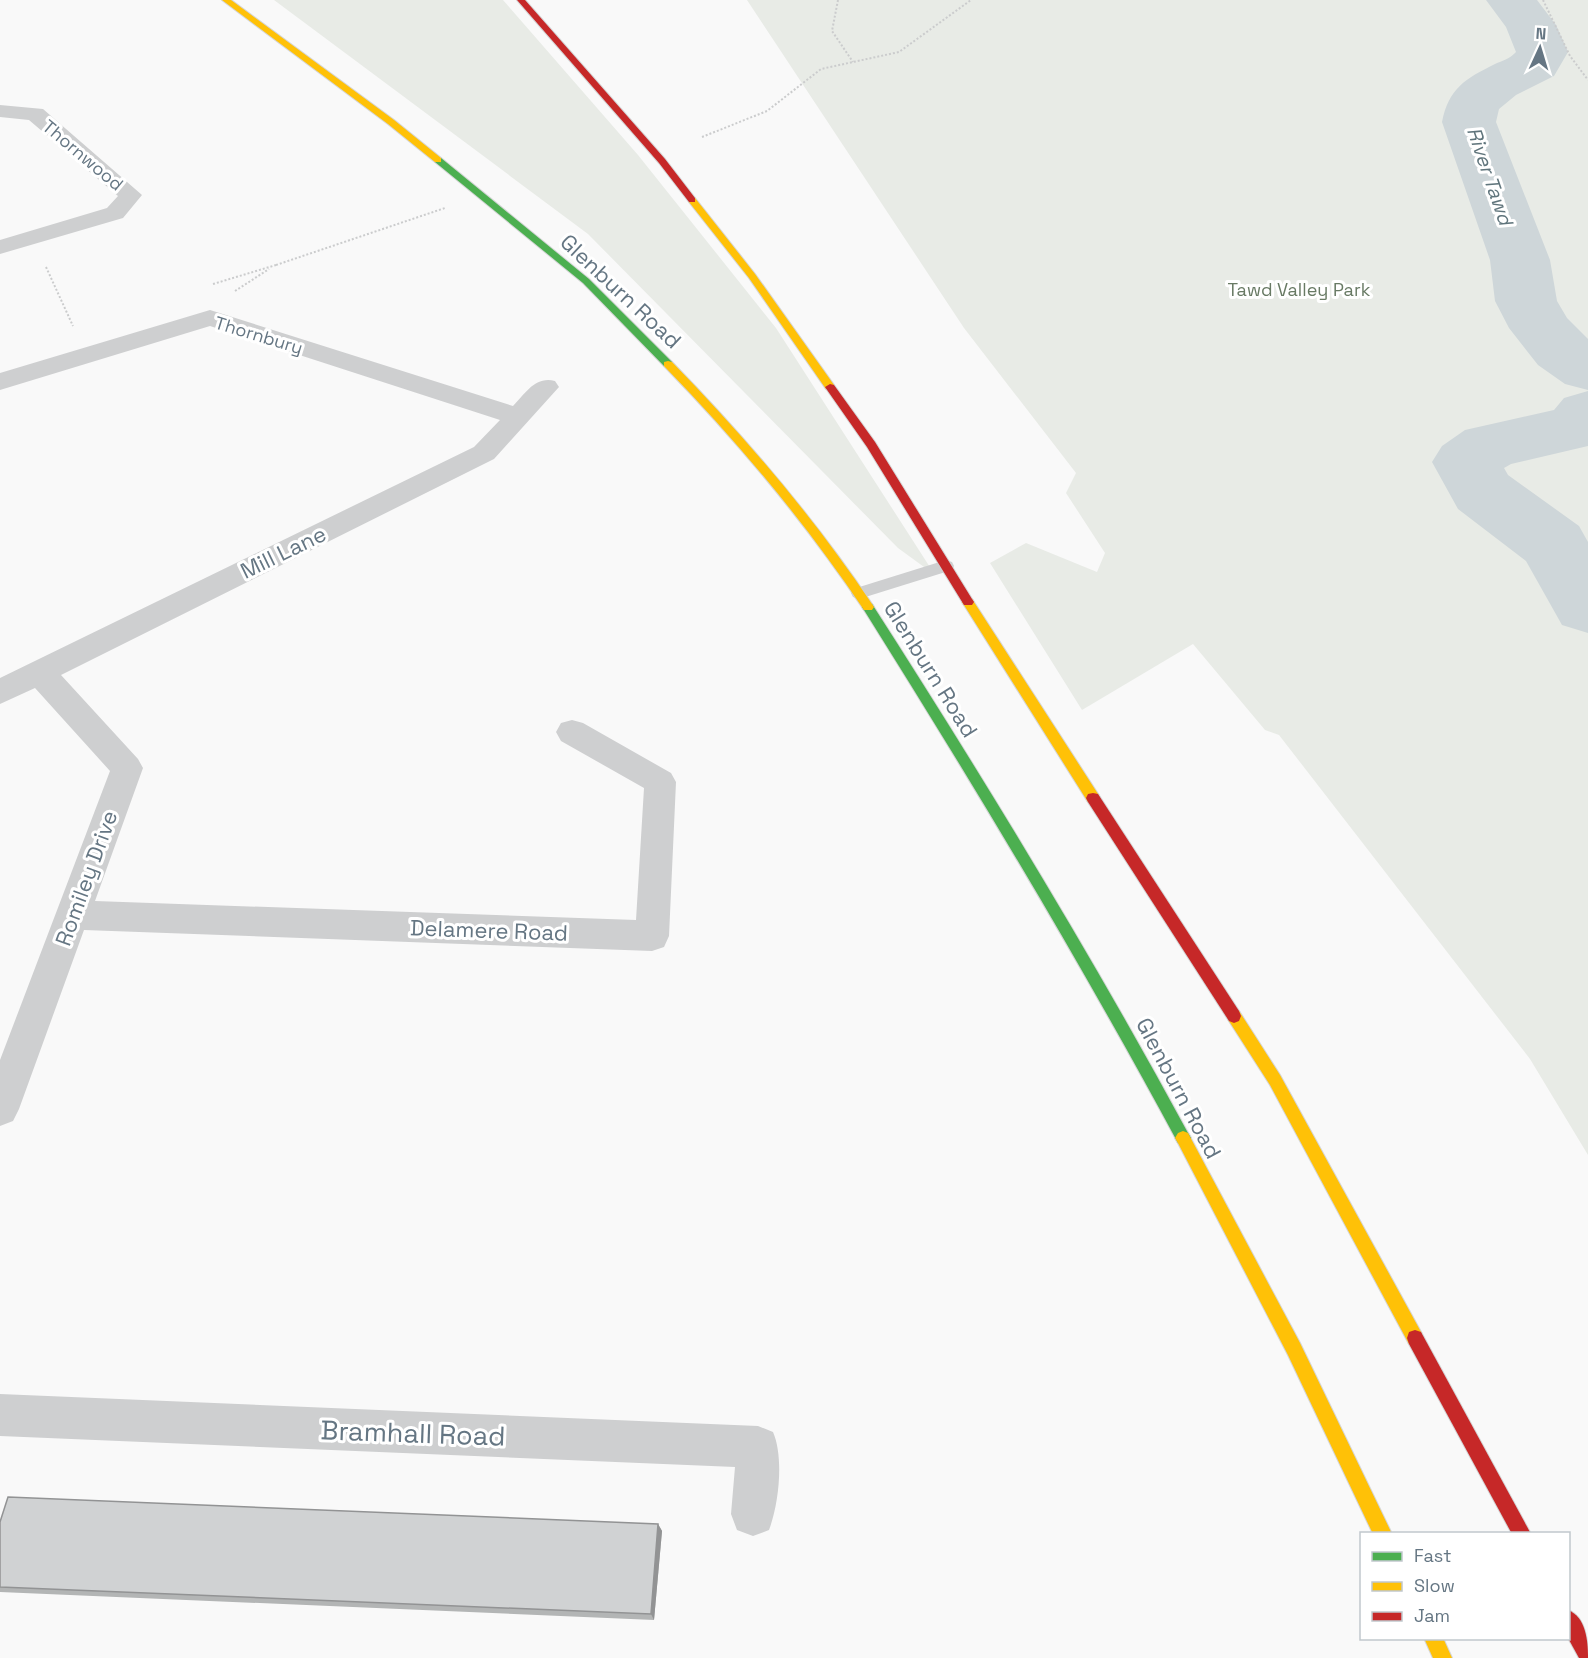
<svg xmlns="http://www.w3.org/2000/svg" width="1588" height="1658" viewBox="0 0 1588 1658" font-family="'Space Grotesk',sans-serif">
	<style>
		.green { fill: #e8ebe6 }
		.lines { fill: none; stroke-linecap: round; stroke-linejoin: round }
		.river { fill: #ced6d9; fill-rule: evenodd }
		.fast-casing { stroke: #d5d6d7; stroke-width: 2 }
		.slow-casing { stroke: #d5d6d7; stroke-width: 2 }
		.jam-casing { stroke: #d5d6d7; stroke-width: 2 }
		.path { stroke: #cbcccd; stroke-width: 2; stroke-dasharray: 2 2; stroke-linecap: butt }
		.lane { fill: #cecfd0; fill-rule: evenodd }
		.street { fill: #cecfd0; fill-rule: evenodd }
		.fast { fill: #4caf50; fill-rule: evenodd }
		.slow { fill: #ffc107; fill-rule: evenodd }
		.jam { fill: #c62828; fill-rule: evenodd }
		.wall { fill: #b3b5b5 }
		.shaded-wall { fill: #929394 }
		.building { fill: #d0d2d3; stroke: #929394; stroke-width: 1.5 }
		.labels { text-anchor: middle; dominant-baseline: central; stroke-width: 6; stroke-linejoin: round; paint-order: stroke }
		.far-street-label { font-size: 18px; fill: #657683; stroke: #fff }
		.far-park-label { font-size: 18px; fill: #687a64; stroke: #fff }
		.far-water-label { font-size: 20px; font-style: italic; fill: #60757c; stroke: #fff }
		.street-label { font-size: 22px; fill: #657683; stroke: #fff }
		.near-street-label { font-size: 27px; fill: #657683; stroke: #fff }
	</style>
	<rect width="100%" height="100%" fill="#f9f9f9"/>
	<g class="green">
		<path d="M274,0H503L638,155L776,328L935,575L898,548L588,234Z"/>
		<path d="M747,0H1588V1155L1530,1059L1279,735L1265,730L1193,644L1082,710L990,563L1026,543L1097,572L1105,553L1066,493L1076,473L964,328Z"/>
	</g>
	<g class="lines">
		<g class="river">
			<path d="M1486,0H1537L1556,25L1568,52L1554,76L1516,95L1499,109L1496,122L1550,260L1557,301L1567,318L1588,339V390L1565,384L1538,365L1509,328L1495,301L1490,260L1442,122C1449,88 1465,79 1495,64C1502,61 1511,58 1516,52L1506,27Z"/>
			<path d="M1588,391V446L1511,464L1504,468L1508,475L1579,526L1588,542V633L1562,625L1526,561L1458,509L1432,462L1442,446L1465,430L1554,410L1564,398Z"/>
		</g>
		<g class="fast-casing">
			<g id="fast">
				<path d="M435,158H441L589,279L672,362V366H664L583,283L435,162Z"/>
				<path d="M868,603L872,604C983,777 1090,952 1188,1133L1191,1138L1188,1143L1183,1145L1178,1143C1080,961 974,785 864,610L862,607Z"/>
			</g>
		</g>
		<g class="slow-casing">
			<g id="slow">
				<path d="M222,0H231L394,120L441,158V162H435L388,124Z"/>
				<path d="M689,198H695L755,274L834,385V389H826L749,278L689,202Z"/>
				<path d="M668,361L672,362C745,437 813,516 872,604L874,607L872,610H864C805,522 738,442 664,366V362Z"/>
				<path d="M968,598L972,599L1098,794L1100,798L1098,802H1088L964,605L962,602L964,599Z"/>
				<path d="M1234,1009L1239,1011L1280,1075L1421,1332L1423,1338L1421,1344L1415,1346L1409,1344L1270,1085L1229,1021L1227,1016L1229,1011Z"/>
				<path d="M1183,1131L1188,1133L1300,1343L1392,1534H1373L1288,1355L1178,1143L1175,1138L1178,1133Z"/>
				<path d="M1424,1638H1443L1452,1658H1433Z"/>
			</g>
		</g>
		<g class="jam-casing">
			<g id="jam">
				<path d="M517,0H525L665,159L695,198V202H689L659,163Z"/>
				<path d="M830,384L834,385L875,442L972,599L974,602L972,605H964L867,447L825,387Z"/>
				<path d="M1093,793L1098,794L1239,1011L1241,1016L1239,1021L1234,1023L1229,1021L1088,802L1086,798L1088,794Z"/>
				<path d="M1415,1330L1421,1332L1531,1534H1512L1409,1344L1407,1338L1409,1332Z"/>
				<path d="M1568,1610C1586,1617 1588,1641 1588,1658H1579L1568,1638Z"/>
			</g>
		</g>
		<g class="path">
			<path d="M838,0L832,31L853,62"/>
			<path d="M1543,0L1570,56L1588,80"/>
			<path d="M702,137L767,111L821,69L899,52L971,0"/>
			<path d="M276,265L445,208"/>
			<path d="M46,267L73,326"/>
			<path d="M213,284L276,265"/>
			<path d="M235,291L269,269"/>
		</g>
		<path class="lane" d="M946,560L952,562L954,566L952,570L859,599L853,597L851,593L853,589Z"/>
		<g class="street">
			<path d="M0,105L43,109L142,195L123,218L0,254V240L107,208L118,196L29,120L0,117Z"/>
			<path d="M210,310L513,406C526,393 535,376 555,381L559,387L494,459L61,675L138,759L143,768L95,901L636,920L644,788L561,741L556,732L561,723L572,720L583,723L671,773L676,782L669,936L664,947L652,951L84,930L19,1109L13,1121L0,1126V1060L110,771L35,688L0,704V678L474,447L500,420L210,326L0,390V373Z"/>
			<path d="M0,1394L758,1426L773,1432C784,1457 779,1504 769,1530L753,1536L737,1530L731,1514L735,1467L0,1436Z"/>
		</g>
		<use href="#fast" class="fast"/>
		<use href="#slow" class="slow"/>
		<use href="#jam" class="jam"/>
	</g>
	<path class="wall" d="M0,1522L658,1524L662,1531L654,1620L0,1592Z"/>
	<path class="shaded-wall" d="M658,1524L662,1531L654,1620L651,1614Z"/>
	<path class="building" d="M8,1497L658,1524L651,1614L0,1587V1522Z"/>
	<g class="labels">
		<g class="far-street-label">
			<text transform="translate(83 155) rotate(40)">Thornwood</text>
			<text transform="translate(259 335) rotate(17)">Thornbury</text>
		</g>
		<g class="far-park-label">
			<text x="1299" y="289">Tawd Valley Park</text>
		</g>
		<g class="far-water-label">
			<text transform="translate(1490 176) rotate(71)">River Tawd</text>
		</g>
		<g class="street-label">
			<text transform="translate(621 291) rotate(43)">Glenburn Road</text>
			<text transform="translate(283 552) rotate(-26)">Mill Lane</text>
			<text transform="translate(931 669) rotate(58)">Glenburn Road</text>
			<text transform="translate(86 878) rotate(-70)">Romiley Drive</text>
			<text transform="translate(489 930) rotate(2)">Delamere Road</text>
			<text transform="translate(1179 1088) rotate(62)">Glenburn Road</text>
		</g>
		<g class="near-street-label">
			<text transform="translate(413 1433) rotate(2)">Bramhall Road</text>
		</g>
	</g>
	<rect x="1360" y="1532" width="210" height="108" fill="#ffffff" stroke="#c1c8cd" stroke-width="1.5"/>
	<rect x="1372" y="1552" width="30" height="9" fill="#4caf50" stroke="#c1c8cd" stroke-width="1.5"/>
	<text x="1414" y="1562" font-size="18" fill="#657683">Fast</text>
	<rect x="1372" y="1582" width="30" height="9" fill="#ffc107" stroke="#c1c8cd" stroke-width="1.5"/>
	<text x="1414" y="1592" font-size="18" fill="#657683">Slow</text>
	<rect x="1372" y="1612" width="30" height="9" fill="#c62828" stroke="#c1c8cd" stroke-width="1.5"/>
	<text x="1414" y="1622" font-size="18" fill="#657683">Jam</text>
	<g transform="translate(1540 48) rotate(4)" stroke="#ffffff" stroke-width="4.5" paint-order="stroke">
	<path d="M0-4.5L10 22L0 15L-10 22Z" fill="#657683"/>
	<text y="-9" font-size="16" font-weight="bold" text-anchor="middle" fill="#657683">N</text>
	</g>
</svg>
